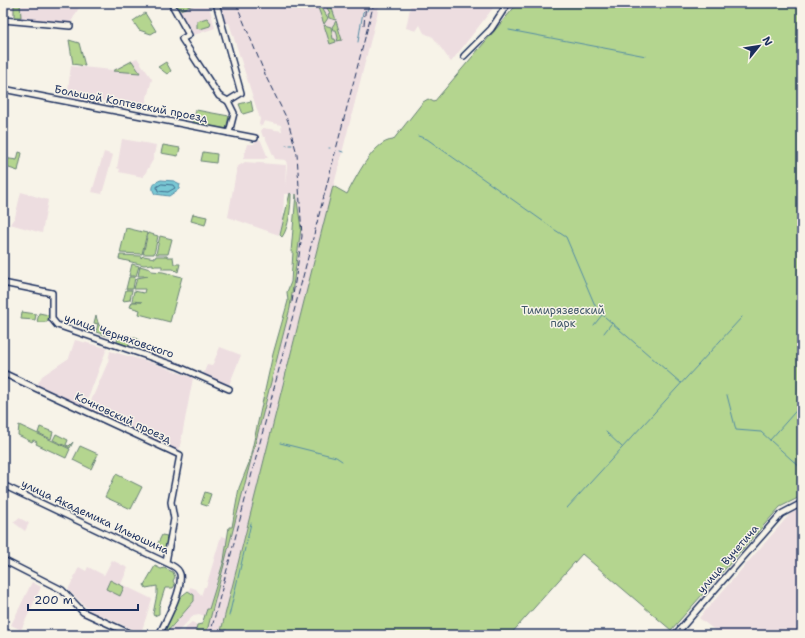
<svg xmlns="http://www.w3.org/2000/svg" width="805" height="638" viewBox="0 0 805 638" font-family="'Shantell Sans',sans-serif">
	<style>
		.built { fill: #eddde0 }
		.green { fill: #b4d58f; stroke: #688276 }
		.water { fill: #79c8d4; stroke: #538ba5 }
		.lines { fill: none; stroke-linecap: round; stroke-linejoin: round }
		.shore { stroke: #416c8d; stroke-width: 1 }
		.stream { stroke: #538ba5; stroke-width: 1 }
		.minor-casing { stroke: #1b2f5e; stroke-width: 8 }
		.minor { stroke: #f7f3e8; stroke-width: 5 }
		.rail { stroke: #1b2f5e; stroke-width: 1; stroke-dasharray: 6 3; stroke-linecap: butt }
		.labels { text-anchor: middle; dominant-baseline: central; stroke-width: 3; stroke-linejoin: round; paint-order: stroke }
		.street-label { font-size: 11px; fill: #1b2f5e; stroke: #f7f3e8 }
		.park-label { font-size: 11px; fill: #41586a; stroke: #f7f3e8 }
	</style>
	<rect width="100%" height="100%" fill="#f7f3e8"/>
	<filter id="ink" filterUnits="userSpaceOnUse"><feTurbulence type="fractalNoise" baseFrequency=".025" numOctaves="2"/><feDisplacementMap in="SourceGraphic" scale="8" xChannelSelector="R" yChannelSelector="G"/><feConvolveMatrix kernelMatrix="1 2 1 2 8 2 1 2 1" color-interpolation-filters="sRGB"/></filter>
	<g filter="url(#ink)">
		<g class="built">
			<path d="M12,3H81V4L70,24L13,18Z"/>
			<path d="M175,3H208L215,28L194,35Z"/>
			<path d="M218,3H380L220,635H206L290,308L301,228L296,194H284L283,224L279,235L228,217L237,167L245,162L286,165L285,186L287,166L286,160L275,159L265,137H263L261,131L263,128L282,131L281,125L264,121L262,126L259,125L260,119L229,23L224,24Z"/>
			<path d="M411,3H497L451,62L433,37L424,33L420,25L416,31L406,28Z"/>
			<path d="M137,58L152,79L144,109L99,100L98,103L67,97L71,66L113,70Z"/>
			<path d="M122,139L156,145L153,160L143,177L119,172L120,169L117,168Z"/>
			<path d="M255,141H261L268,158H265V159H243L247,144H254Z"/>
			<path d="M104,152L113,155L102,194L92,192Z"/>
			<path d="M21,192L48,200L42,233L10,224L15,217Z"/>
			<path d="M75,340L107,348L84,409L36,387L42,376L69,358Z"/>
			<path d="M220,347L241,355L229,385L203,375L207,365L212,366Z"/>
			<path d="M110,351L153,363L193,378L179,451L87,410L108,362Z"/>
			<path d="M802,508V635H721L699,618L790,514Z"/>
			<path d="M19,518L29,523L25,531L13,522Z"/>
			<path d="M221,536L229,538L209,610L207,609L205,616L199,614L194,615L175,635H166L194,601V595L189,591L190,587L196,589L201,596L204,587H206Z"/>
			<path d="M112,560L128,568L121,584L152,599L141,633L89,610L68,590L79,567L86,571L88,567L104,575Z"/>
			<path d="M32,582L41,587L21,630L11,625Z"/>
			<path d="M192,622L197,625L195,635H183L187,626Z"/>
		</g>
		<g class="green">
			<path d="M14,3H20L21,17H14Z"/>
			<path d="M176,3H198L180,10Z"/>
			<path d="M323,3L324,7L322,8L328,18L324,24L317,5Z"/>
			<path d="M324,3H330L336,20L329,18L328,14L330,13Z"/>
			<path d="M518,3H802V496L780,507L671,630L582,554L510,635H220L333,186L347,194C356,178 373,141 393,140L423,102L428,99L434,102Z"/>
			<path d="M145,13L156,31L151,34L139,30L133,21Z"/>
			<path d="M207,18L211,23L210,26L200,29L197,28V21Z"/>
			<path d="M336,21L342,40L337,41L338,38L336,30H333L332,27Z"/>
			<path d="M324,25L331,27L333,39H335L336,42L330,44Z"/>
			<path d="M69,40L79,43L85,66L73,64Z"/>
			<path d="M132,61L140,73L113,71Z"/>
			<path d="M166,62L171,71L167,74L158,67Z"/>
			<path d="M251,101L253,111L243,114L239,104Z"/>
			<path d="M196,110L229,116L226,129L193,123Z"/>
			<path d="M163,145L180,148L178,156L161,153Z"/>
			<path d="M19,152L22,153L18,171L3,166V158L17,160Z"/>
			<path d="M203,152L217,154L216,163L201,161Z"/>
			<path d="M290,193L291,194C291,206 289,228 282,237L280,235Z"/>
			<path d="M296,194L301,228L290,308L206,635H195L197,625L202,624L207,609H209L224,560L229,527H232L239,488L249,463L273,354L288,301L287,292L291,282L293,252H291Z"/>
			<path d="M193,214L207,217L205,225L191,221Z"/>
			<path d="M126,228L147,233L142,254L120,253Z"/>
			<path d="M148,233L158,236L154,254H143Z"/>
			<path d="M160,236L172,239L168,254H156Z"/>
			<path d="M120,255L141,256V258L143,256L155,258L156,256H167V257H173L174,264H180L178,272L173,269H162V266H153V264L144,265L119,259Z"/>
			<path d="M132,264L139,266L136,276H129Z"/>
			<path d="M140,266L150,269L151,271L163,272L182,277L170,322L139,314L140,310L130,307L132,302H142L132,301L134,291L144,293L145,289H134L137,278L148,276H138Z"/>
			<path d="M129,277H135L133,289H126Z"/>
			<path d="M126,290H132L130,300L123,301Z"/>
			<path d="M22,312L36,314L35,320L21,319Z"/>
			<path d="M39,313L49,315L47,322H37Z"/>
			<path d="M96,315C98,325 100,330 111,332V335L108,336L96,332L98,324L94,323Z"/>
			<path d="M126,335L138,339L136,348H134L135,343L130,342L129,346L117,342L118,337L125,339Z"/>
			<path d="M19,425L70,449L66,458L36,444L37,442L33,440L32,442L18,435Z"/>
			<path d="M40,427L53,432L51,439L38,433Z"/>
			<path d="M56,434L68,440L66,445L69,446L73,442L70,448L53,440Z"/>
			<path d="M80,446L98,454L91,469L73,460Z"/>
			<path d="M116,474L142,487L131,509L105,497Z"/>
			<path d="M205,492L211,494L207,506L201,504Z"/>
			<path d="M162,535L167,536L166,549L157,545Z"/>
			<path d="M155,566L161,569L164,568L173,572L175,577L173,581L175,585L173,588H165L159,607V614L154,616L153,614L157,594V586L146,588L144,585Z"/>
			<path d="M110,580L124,587L120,596L106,589Z"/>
			<path d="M188,591L194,595V601L167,632L165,631L179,598Z"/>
		</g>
		<path class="water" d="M161,180L174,181L180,184L179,189L169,196L155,194C150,188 154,182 161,180Z"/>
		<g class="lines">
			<path class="shore" d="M162,184L173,185L175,188L168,192L158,191L157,187Z"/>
			<g class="stream">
				<path d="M367,11L370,3"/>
				<path d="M509,30L646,56"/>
				<path d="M358,42L363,12L364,11"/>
				<path d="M418,136L427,139L554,229"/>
				<path d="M286,145H287"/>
				<path d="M290,145H292"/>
				<path d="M329,148H330"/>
				<path d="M340,151L343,152"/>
				<path d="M555,230L566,237L597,310L681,383"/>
				<path d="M594,325L602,315"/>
				<path d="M604,333L611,324"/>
				<path d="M727,395L736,430L761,432L802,469"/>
				<path d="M606,432L622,447"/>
				<path d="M770,440L802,404"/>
				<path d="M280,443L336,457L342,461"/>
				<path d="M567,508L742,317"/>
				<path d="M246,545L251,523"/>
				<path d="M229,616L245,548"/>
				<path d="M225,635L226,630"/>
			</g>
			<g class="minor-casing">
				<g id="minor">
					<path d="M171,3L189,35L182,39L184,42L219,96L228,101"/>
					<path d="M216,3L241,93L228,101"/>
					<path d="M3,20L70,26"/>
					<path d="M464,56L491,29L508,3"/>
					<path d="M3,89L255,138"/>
					<path d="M228,101L234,113L229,133"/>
					<path d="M3,283L52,293V319L57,325L179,367L229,389"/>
					<path d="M3,373L180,455L171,502L174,519L166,562"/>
					<path d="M3,485L171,565C175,567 179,570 180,574C183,590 166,620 159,635"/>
					<path d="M3,560L62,590L83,612L133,635"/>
					<path d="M675,635L781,514L802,503"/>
				</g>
			</g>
			<use href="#minor" class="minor"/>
			<g class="rail">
				<path d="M236,3L267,79L288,121L297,154L302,236L292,302"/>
				<path d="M364,25L366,3"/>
				<path d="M210,635L374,3"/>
			</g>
		</g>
	</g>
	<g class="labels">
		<g class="street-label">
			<text transform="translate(131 104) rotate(11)">Большой Коптевский проезд</text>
			<text transform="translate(119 336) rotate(19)">улица Черняховского</text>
			<text transform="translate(123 418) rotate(25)">Кочновский проезд</text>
			<text transform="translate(95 517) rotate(25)">улица Академика Ильюшина</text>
			<text transform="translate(728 559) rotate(-49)">улица Вучетича</text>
		</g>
		<g class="park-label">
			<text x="563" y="310">Тимирязевский<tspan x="563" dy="13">парк</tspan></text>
		</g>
	</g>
	<rect width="805" height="638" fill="none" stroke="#f7f3e8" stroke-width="16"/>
	<rect x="8" y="8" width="789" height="622" fill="none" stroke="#1b2f5e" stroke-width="1.5" filter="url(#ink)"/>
	<g transform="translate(759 46) rotate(60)" stroke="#f7f3e8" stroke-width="3" paint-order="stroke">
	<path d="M0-3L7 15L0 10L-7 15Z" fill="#1b2f5e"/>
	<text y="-6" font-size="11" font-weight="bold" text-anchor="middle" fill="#1b2f5e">N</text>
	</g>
	<path d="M28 604v6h110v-6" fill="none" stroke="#1b2f5e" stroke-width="2"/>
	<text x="34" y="604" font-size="12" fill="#1b2f5e" stroke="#f7f3e8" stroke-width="3" paint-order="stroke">200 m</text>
</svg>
